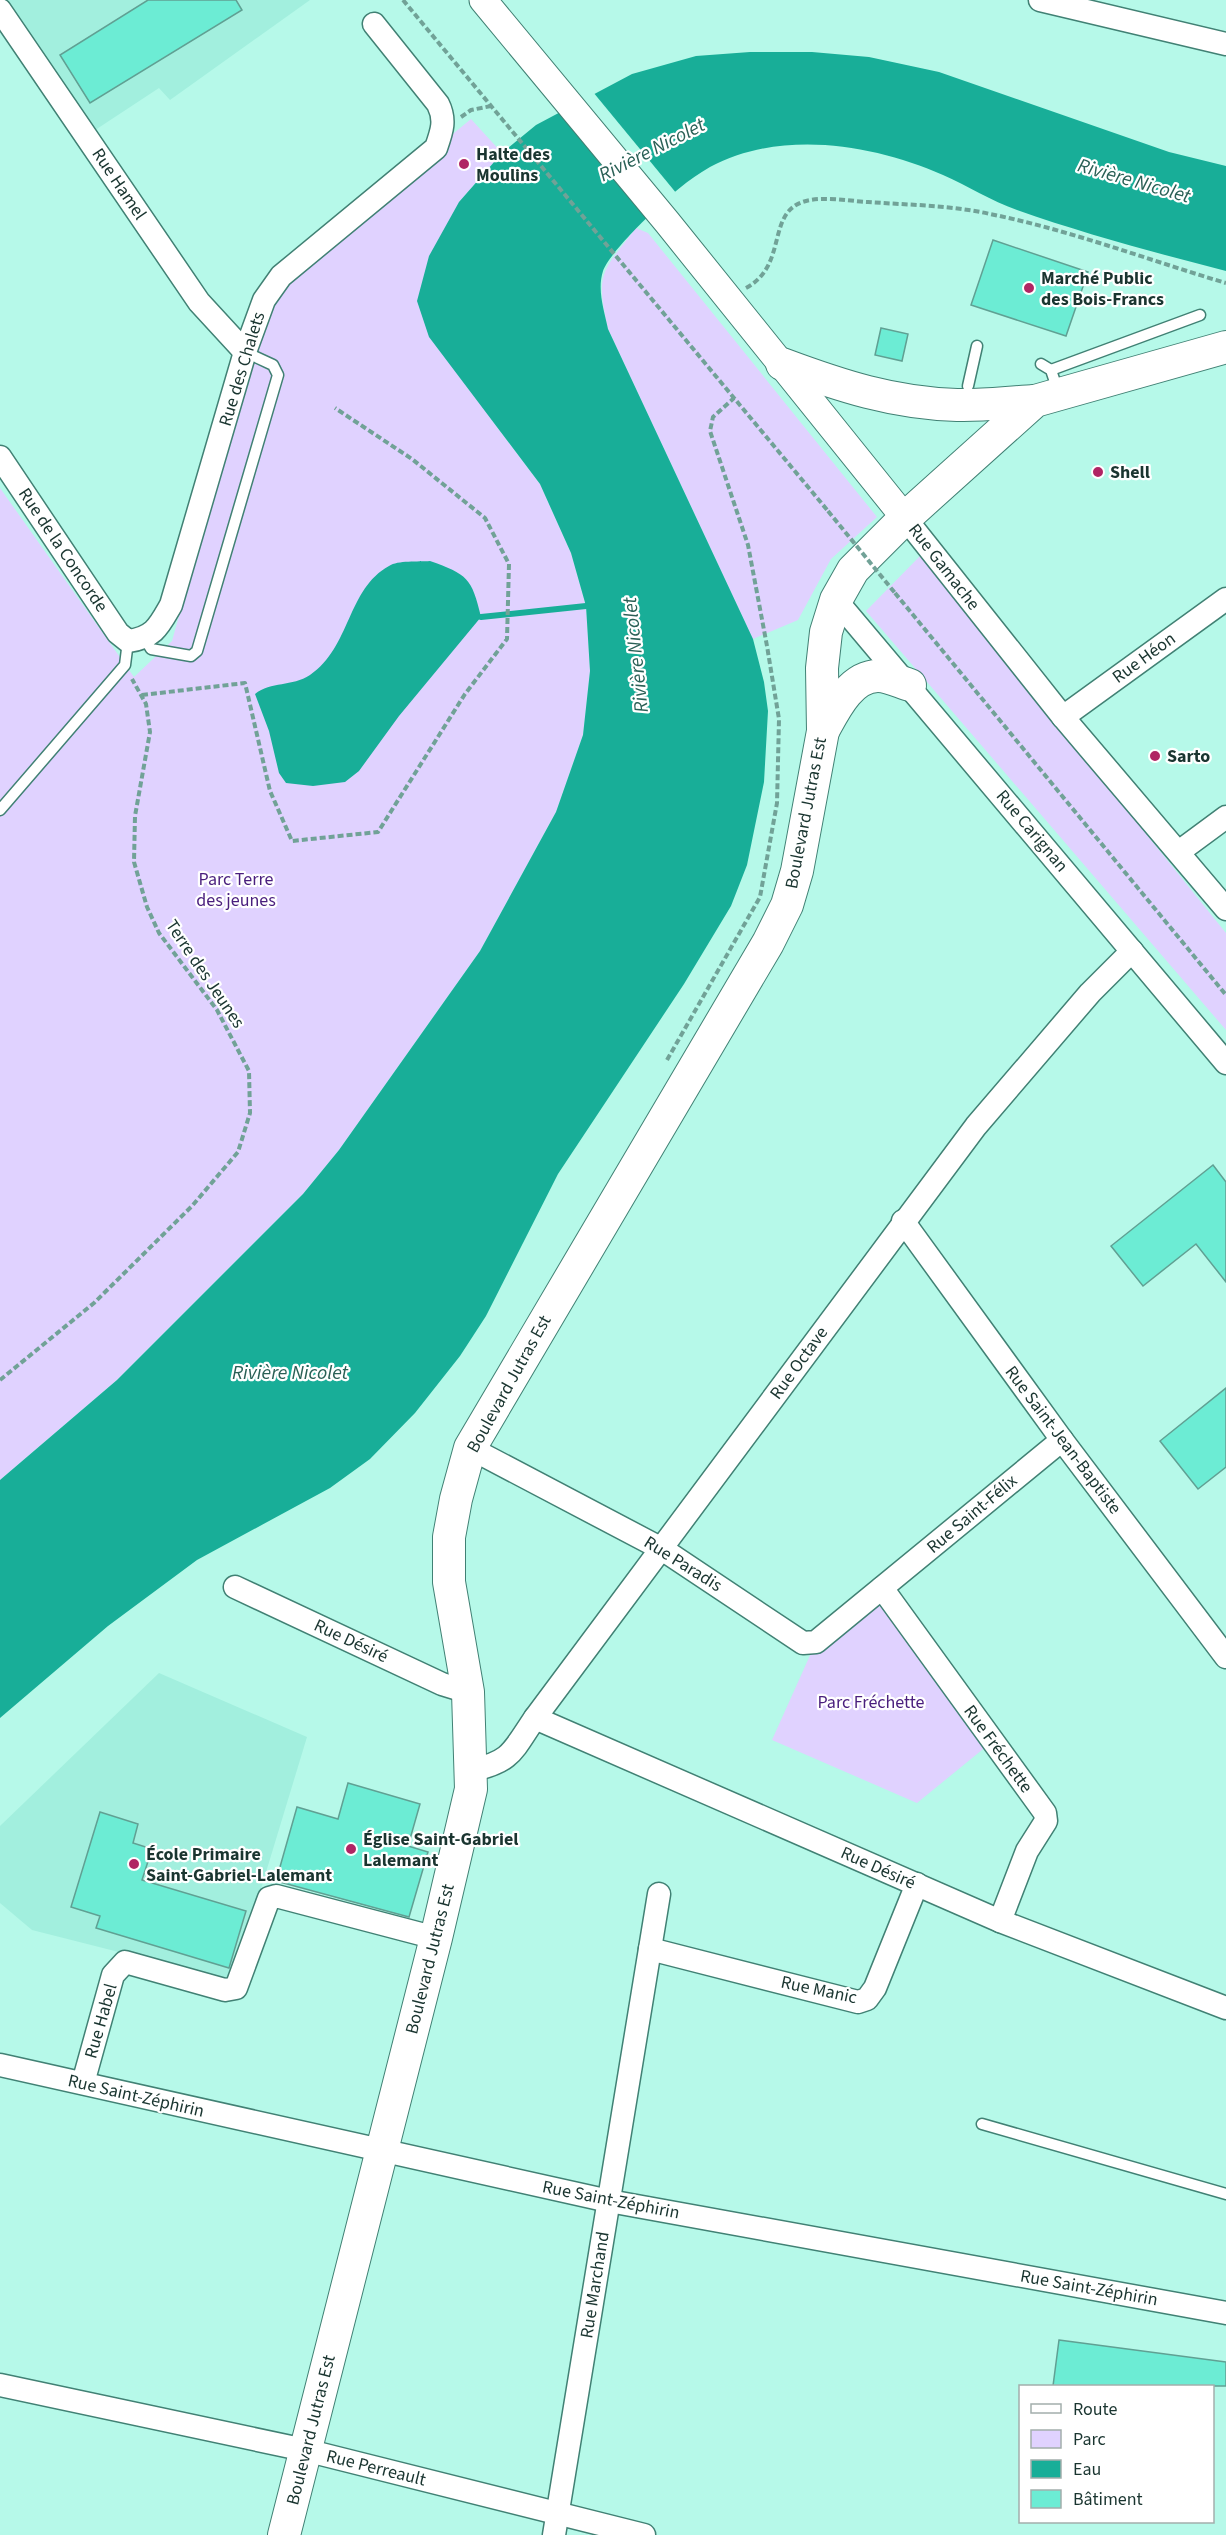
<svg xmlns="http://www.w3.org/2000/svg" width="1226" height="2535" viewBox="0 0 1226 2535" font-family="'Source Sans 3',sans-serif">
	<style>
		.built { fill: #a2efde }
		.green { fill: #e0d2ff }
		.water { fill: #18ae98 }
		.pier { fill: #b6f9e9 }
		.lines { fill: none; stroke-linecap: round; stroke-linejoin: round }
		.stream { stroke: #18ae98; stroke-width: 6 }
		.building { fill: #6cecd4; stroke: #60a093; stroke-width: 1.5 }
		.service-casing { stroke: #418174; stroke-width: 13 }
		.minor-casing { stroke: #418174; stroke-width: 25 }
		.tertiary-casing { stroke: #418174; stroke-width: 29 }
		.secondary-casing { stroke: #418174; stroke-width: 34 }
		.path { stroke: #71a297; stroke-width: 4; stroke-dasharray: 6 3; stroke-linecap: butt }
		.service { stroke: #fff; stroke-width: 10 }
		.minor { stroke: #fff; stroke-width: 22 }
		.tertiary { stroke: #fff; stroke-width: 27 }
		.secondary { stroke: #fff; stroke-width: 32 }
		.path-bridge { stroke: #71a297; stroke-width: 4; stroke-dasharray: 6 3; stroke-linecap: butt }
		.poi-dot { fill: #b02564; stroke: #fff; stroke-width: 2 }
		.labels { text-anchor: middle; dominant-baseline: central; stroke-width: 4.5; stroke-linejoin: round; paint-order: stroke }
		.poi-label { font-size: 18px; font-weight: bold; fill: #1a3530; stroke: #fff; text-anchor: start }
		.street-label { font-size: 18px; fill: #1a3530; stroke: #fff }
		.park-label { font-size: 18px; fill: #491e7d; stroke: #fff }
		.water-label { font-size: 20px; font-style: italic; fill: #2a6056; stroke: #fff }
	</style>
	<rect width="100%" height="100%" fill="#b6f9e9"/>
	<g class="built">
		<path d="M0,0H310L170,100L159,88L80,140Z"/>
		<path d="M159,1673L307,1737L233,1981L32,1930L0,1903V1826Z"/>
	</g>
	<g class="green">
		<path d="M471,119L502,153L459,202L491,419L540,484L571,553L586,606L590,671L583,735L556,812L480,951L339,1150L303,1194L117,1380L0,1480V488L134,677L172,641L252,355L258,294Z"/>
		<path d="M636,228L648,233L877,517L831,559L798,620L753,639L608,329C595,272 602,272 636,228Z"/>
		<path d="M921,555L1226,933V1030L866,611Z"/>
		<path d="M882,1588L993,1741L917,1803L772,1740L816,1642Z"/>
	</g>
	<g class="water">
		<path d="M750,52H812L869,57L939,72L1169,152L1226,166V271C1156,253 1085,234 1017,210C991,201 968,186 943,175C873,144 781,129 710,167C689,179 670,195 653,212C641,223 608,256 603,271C597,290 604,310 608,329L753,639L764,682L768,711L764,782L747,865L731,906L684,984L558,1174L486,1316L460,1356L415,1413L370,1459L330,1488L197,1560L108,1626L0,1718V1480L117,1380L303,1194L339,1150L480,951L556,812L583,735L590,671L586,606L571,553L540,484L429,337L417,301L429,256L459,202L502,153L536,125L632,74L696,56Z"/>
		<path d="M430,561C467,574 472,578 481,617L399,716L359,771L345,782L313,786L286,783L279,773L269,731L255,694C271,681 292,687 310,675C351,647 347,589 389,566C398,560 418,562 430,561Z"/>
	</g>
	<path class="pier" d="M593,92L677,194L650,219L561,109Z"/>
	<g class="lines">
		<path class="stream" d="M481,617L586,606"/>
	</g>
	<g class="building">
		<path d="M148,0H236L242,10L90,103L60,55Z"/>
		<path d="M993,240L1088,272L1066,336L971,305Z"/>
		<path d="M881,328L908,334L902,361L875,355Z"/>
		<path d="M1213,1165L1226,1182V1282L1196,1244L1143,1286L1111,1246Z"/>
		<path d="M1226,1388V1467L1198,1489L1160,1441Z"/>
		<path d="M348,1783L420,1804L408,1846L428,1852L409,1917L276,1881L297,1807L338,1819Z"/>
		<path d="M100,1812L138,1824L133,1843L152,1849L142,1880L246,1911L229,1968L96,1928L100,1916L71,1907Z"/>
		<path d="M1059,2340L1226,2362V2386H1053Z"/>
	</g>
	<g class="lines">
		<g class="service-casing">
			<g id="service">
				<path d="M1041,364L1051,370L1058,391"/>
				<path d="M1051,370L1200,315"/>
				<path d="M968,386L977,346"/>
				<path d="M145,639L151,649L191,656L197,651L278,375L273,365L245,352"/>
				<path d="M0,810L125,665L128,641"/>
				<path d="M982,2124L1226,2194"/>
			</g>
		</g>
		<g class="minor-casing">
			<g id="minor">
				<path d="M1040,0L1226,44"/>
				<path d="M0,10L199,302L245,352"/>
				<path d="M0,457L118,633L128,641C154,638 159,626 171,605L245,352L264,300L281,276L436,148C442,131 446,120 438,104L374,24"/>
				<path d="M905,518L1063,717L1226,909"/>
				<path d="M836,600L1226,1063"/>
				<path d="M1063,717L1226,599"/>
				<path d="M1180,851L1226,817"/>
				<path d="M903,1221L1062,1440L1226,1657"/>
				<path d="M470,1448L662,1549L803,1643L816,1642L1062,1440"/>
				<path d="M235,1587L442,1684L468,1692"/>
				<path d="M882,1588L1045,1813L1046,1821L1027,1851L1000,1921"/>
				<path d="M535,1718L1000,1921L1226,2008"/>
				<path d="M472,1770C512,1762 513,1750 535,1718L976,1126L1090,993L1132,951"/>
				<path d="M650,1949L858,2002L867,1999L875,1988L917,1884"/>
				<path d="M0,2065L609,2201L1226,2313"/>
				<path d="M83,2083L113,1975L125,1962L225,1990L236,1988L269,1898L276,1896L436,1938"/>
				<path d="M0,2385L305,2450L644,2535"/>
				<path d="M554,2535L659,1894"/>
			</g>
		</g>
		<g class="tertiary-casing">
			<path id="tertiary" d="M483,0L667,222L905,518"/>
		</g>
		<g class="secondary-casing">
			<g id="secondary">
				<path d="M782,364C841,386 893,403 957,405C982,406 1010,402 1035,401"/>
				<path d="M823,731C834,711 850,676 878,676C888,676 900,682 910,685"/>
				<path d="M284,2535L436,1938L471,1789L468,1692L449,1582V1537L456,1499L470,1448L768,943L787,905L797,871L823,731L822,668L826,632L836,600L853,570L905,518L1035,401L1226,347"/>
			</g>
		</g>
		<g class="path">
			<path d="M403,0L828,511"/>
			<path d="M461,117L471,110L491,106"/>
			<path d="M746,288C785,267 769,221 796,205C814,194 847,201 868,202C908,205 950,205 990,214C1070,230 1148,260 1226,283"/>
			<path d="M895,593L1226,995"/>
			<path d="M142,695L245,683L270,791L292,841L378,832L465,694L507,639L509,564L485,518L412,459L335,408"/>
			<path d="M667,1060L760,897L777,803L779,719L767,646L748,545L710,431L713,417L734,398"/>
			<path d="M0,1380L94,1303L192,1206L238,1152L250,1113L249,1071L217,1010L159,933L147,907L134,862L135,816L150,732L146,704L132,679"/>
		</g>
		<use href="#service" class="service"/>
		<use href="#minor" class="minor"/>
		<use href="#tertiary" class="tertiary"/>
		<use href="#secondary" class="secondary"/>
		<path class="path-bridge" d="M828,511L895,593"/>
	</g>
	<g class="poi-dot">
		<circle cx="464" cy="164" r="6"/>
		<circle cx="1029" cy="288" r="6"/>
		<circle cx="1098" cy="472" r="6"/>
		<circle cx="1155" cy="756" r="6"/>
		<circle cx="351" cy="1849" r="6"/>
		<circle cx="134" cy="1864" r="6"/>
	</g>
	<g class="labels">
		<g class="poi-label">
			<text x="476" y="154">Halte des<tspan x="476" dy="21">Moulins</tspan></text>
			<text x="1041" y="278">Marché Public<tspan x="1041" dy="21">des Bois-Francs</tspan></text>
			<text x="1110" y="472">Shell</text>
			<text x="1167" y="756">Sarto</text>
			<text x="363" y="1839">Église Saint-Gabriel<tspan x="363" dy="21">Lalemant</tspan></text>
			<text x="146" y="1854">École Primaire<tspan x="146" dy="21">Saint-Gabriel-Lalemant</tspan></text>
		</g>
		<g class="street-label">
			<text transform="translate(119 184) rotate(56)">Rue Hamel</text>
			<text transform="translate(242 369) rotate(-73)">Rue des Chalets</text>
			<text transform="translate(63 550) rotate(56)">Rue de la Concorde</text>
			<text transform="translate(944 567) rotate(52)">Rue Gamache</text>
			<text transform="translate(1144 658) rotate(-36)">Rue Héon</text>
			<text transform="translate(806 813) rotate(-79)">Boulevard Jutras Est</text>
			<text transform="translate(1032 831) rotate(50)">Rue Carignan</text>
			<text transform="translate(205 974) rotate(56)">Terre des Jeunes</text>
			<text transform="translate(799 1363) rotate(-54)">Rue Octave</text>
			<text transform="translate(509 1384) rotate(-61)">Boulevard Jutras Est</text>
			<text transform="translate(1063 1440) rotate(53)">Rue Saint-Jean-Baptiste</text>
			<text transform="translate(972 1514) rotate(-40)">Rue Saint-Félix</text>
			<text transform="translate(683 1564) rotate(32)">Rue Paradis</text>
			<text transform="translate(351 1641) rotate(25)">Rue Désiré</text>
			<text transform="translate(998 1749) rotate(54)">Rue Fréchette</text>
			<text transform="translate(878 1868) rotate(24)">Rue Désiré</text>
			<text transform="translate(430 1959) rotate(-76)">Boulevard Jutras Est</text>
			<text transform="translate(819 1990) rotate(12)">Rue Manic</text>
			<text transform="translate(101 2021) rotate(-74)">Rue Habel</text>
			<text transform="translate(136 2096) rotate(13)">Rue Saint-Zéphirin</text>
			<text transform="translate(611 2200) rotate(11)">Rue Saint-Zéphirin</text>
			<text transform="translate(595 2285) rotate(-81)">Rue Marchand</text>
			<text transform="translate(1089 2288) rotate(10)">Rue Saint-Zéphirin</text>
			<text transform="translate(311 2430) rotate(-76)">Boulevard Jutras Est</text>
			<text transform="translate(376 2468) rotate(14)">Rue Perreault</text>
		</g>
		<g class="park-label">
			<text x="236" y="879">Parc Terre<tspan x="236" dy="21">des jeunes</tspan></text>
			<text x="871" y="1702">Parc Fréchette</text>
		</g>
		<g class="water-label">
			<text transform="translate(652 150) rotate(-27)">Rivière Nicolet</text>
			<text transform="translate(1134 181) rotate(16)">Rivière Nicolet</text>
			<text transform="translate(636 655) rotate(-96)">Rivière Nicolet</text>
			<text x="290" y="1373">Rivière Nicolet</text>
		</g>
	</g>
	<rect x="1019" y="2385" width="195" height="138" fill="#ffffff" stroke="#a3aeac" stroke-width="1.5"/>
	<rect x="1031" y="2404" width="30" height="9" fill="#ffffff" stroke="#a3aeac" stroke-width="1.5"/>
	<text x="1073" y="2415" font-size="18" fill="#1a3530">Route</text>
	<rect x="1031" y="2430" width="30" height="18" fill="#e0d2ff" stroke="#a3aeac" stroke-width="1.5"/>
	<text x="1073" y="2445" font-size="18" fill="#1a3530">Parc</text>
	<rect x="1031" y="2460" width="30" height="18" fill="#18ae98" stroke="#a3aeac" stroke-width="1.5"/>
	<text x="1073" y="2475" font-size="18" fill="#1a3530">Eau</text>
	<rect x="1031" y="2490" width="30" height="18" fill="#6cecd4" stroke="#a3aeac" stroke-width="1.5"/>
	<text x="1073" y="2505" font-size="18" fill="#1a3530">Bâtiment</text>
</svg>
